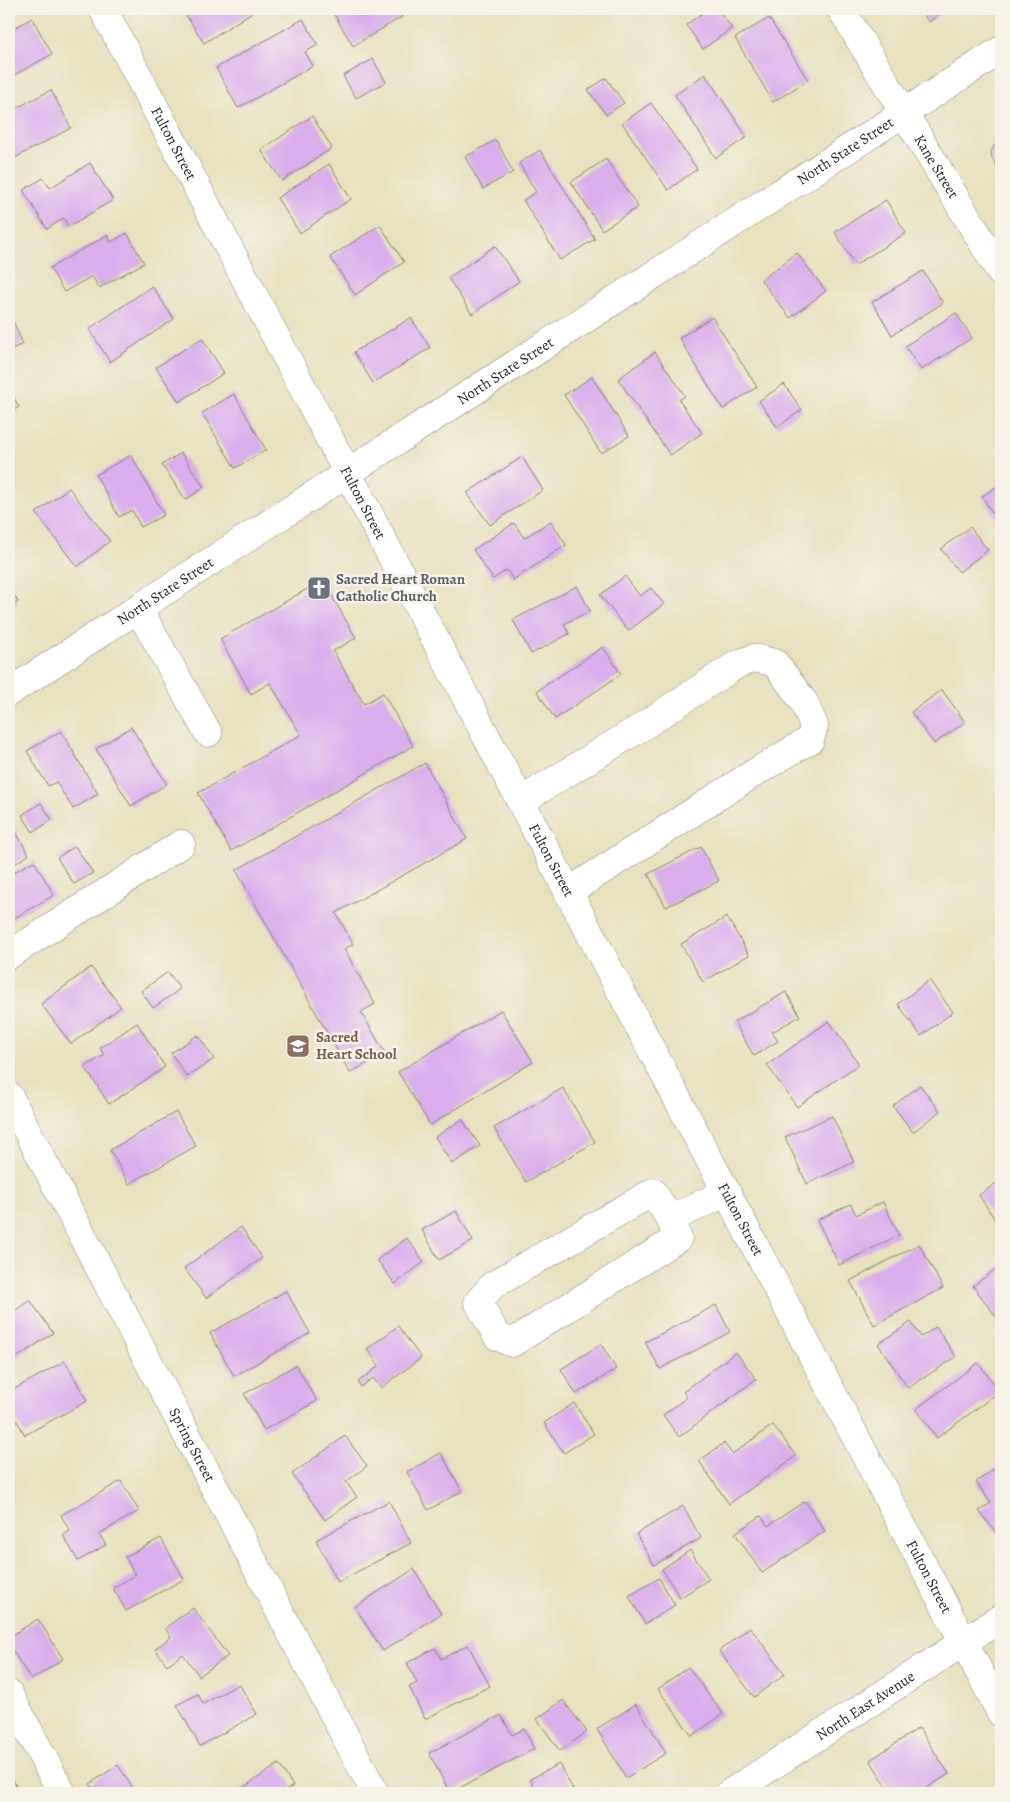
<svg xmlns="http://www.w3.org/2000/svg" width="1010" height="1802" viewBox="0 0 1010 1802" font-family="Alegreya,serif">
	<style>
		.building { fill: #daafed }
		.lines { fill: none; stroke-linecap: round; stroke-linejoin: round }
		.minor-casing { stroke: #898674; stroke-width: 29 }
		.minor { stroke: #fff; stroke-width: 28 }
		.labels { text-anchor: middle; dominant-baseline: central; stroke-width: 5; stroke-linejoin: round; paint-order: stroke }
		.street-label { font-size: 15px; fill: #2b2b2b; stroke: #f7f3e8 }
		.worship-label { font-size: 15px; font-weight: bold; fill: #5b616d; stroke: #f7f3e8; text-anchor: start }
		.education-label { font-size: 15px; font-weight: bold; fill: #785e54; stroke: #f7f3e8; text-anchor: start }
	</style>
	<rect width="100%" height="100%" fill="#f7f3e8"/>
	<filter id="ink" filterUnits="userSpaceOnUse"><feTurbulence type="fractalNoise" baseFrequency=".02" numOctaves="2"/><feDisplacementMap in="SourceGraphic" scale="10" xChannelSelector="R" yChannelSelector="G"/><feConvolveMatrix kernelMatrix="1 2 1 2 8 2 1 2 1" color-interpolation-filters="sRGB"/></filter>
	<filter id="wash" filterUnits="userSpaceOnUse"><feTurbulence type="fractalNoise" baseFrequency=".0096" numOctaves="4" result="noise"/><feDisplacementMap in="SourceGraphic" scale="20" xChannelSelector="R" yChannelSelector="G"/><feGaussianBlur stdDeviation="1.12" result="paint"/><feColorMatrix in="noise" values="0 0 0 0 0 0 0 0 0 0 0 0 0 0 0 0 0 1.4 0 .05"/><feComposite in="paint" operator="in"/></filter>
	<g filter="url(#wash)">
		<rect width="100%" height="100%" fill="#e7e1bd"/>
		<g id="blocks">
			<g class="building">
				<path d="M182,9H257L204,43Z"/>
				<path d="M331,9H397L402,17L353,46Z"/>
				<path d="M708,9H717L732,28L703,49L686,25Z"/>
				<path d="M919,9H947L929,22Z"/>
				<path d="M32,18L52,54L9,78V31Z"/>
				<path d="M769,18L808,80L773,102L735,38Z"/>
				<path d="M303,19L318,45L305,52L313,66L238,108L216,68Z"/>
				<path d="M373,59L386,82L356,98L343,76Z"/>
				<path d="M705,74L747,137L716,158L675,95Z"/>
				<path d="M606,78L624,103L606,115L588,90Z"/>
				<path d="M51,90L71,128L9,161V112Z"/>
				<path d="M651,103L697,169L668,190L622,123Z"/>
				<path d="M312,116L332,148L282,181L261,150Z"/>
				<path d="M496,140L513,172L483,189L465,157Z"/>
				<path d="M1001,141V172L992,158L991,152L994,146Z"/>
				<path d="M540,150L595,239L560,260L523,200L536,192L519,163Z"/>
				<path d="M606,159L638,207L602,230L571,182Z"/>
				<path d="M90,163L113,200L68,227L64,218L47,229L23,190L43,178L50,188Z"/>
				<path d="M329,164L351,199L300,233L277,198Z"/>
				<path d="M886,200L906,233L855,265L835,232Z"/>
				<path d="M380,225L404,262L355,295L330,257Z"/>
				<path d="M127,233L144,263L99,288L92,276L64,292L50,268L107,235L111,242Z"/>
				<path d="M495,246L519,281L472,314L448,278Z"/>
				<path d="M797,253L826,291L790,318L761,280Z"/>
				<path d="M923,271L943,303L892,335L872,302Z"/>
				<path d="M152,286L174,319L110,362L89,329Z"/>
				<path d="M9,312L23,344L9,350Z"/>
				<path d="M956,313L972,338L921,370L905,346Z"/>
				<path d="M712,317L757,387L723,409L679,338Z"/>
				<path d="M411,318L430,348L373,383L354,352Z"/>
				<path d="M202,338L224,373L179,402L156,367Z"/>
				<path d="M655,352L685,396L679,400L702,433L670,455L618,379Z"/>
				<path d="M592,377L629,436L601,453L564,395Z"/>
				<path d="M784,384L802,410L777,427L759,401Z"/>
				<path d="M9,389L19,407L9,413Z"/>
				<path d="M234,394L266,450L235,468L202,413Z"/>
				<path d="M181,453L204,487L186,500L162,465Z"/>
				<path d="M131,455L164,515L141,527L132,510L119,517L96,475Z"/>
				<path d="M522,457L543,490L490,525L467,493Z"/>
				<path d="M1001,484V527L982,496Z"/>
				<path d="M69,488L110,541L77,567L36,513Z"/>
				<path d="M551,521L566,545L513,580L507,570L493,579L473,550L514,523L524,538Z"/>
				<path d="M970,527L988,550L959,572L941,549Z"/>
				<path d="M625,576L640,596L651,588L664,604L628,631L600,595Z"/>
				<path d="M323,580L356,638L333,651L364,704L383,693L413,746L231,851L198,793L301,735L270,683L251,694L220,639Z"/>
				<path d="M577,586L590,611L564,624L569,634L531,654L513,620Z"/>
				<path d="M9,587L18,602L9,608Z"/>
				<path d="M603,647L621,674L555,719L537,691Z"/>
				<path d="M942,690L965,722L934,744L911,712Z"/>
				<path d="M131,727L167,784L131,806L96,749Z"/>
				<path d="M61,731L98,794L73,809L56,782L48,786L27,751Z"/>
				<path d="M425,763L467,839L336,913L353,944L344,949L375,1004L361,1012L385,1053L350,1073L236,870Z"/>
				<path d="M41,803L52,820L33,832L22,815Z"/>
				<path d="M9,820L29,855L9,867Z"/>
				<path d="M75,846L93,873L74,884L57,858Z"/>
				<path d="M701,847L719,881L666,907L648,874Z"/>
				<path d="M34,861L54,895L9,921V875Z"/>
				<path d="M727,917L749,955L703,982L681,944Z"/>
				<path d="M91,967L121,1007L71,1044L41,1004Z"/>
				<path d="M168,972L180,989L153,1008L141,991Z"/>
				<path d="M929,980L953,1012L921,1036L898,1004Z"/>
				<path d="M786,992L800,1016L772,1032L778,1041L754,1056L734,1022Z"/>
				<path d="M501,1010L533,1062L430,1125L398,1072Z"/>
				<path d="M829,1021L859,1064L797,1107L767,1065Z"/>
				<path d="M137,1023L165,1067L109,1104L85,1067L104,1055L100,1048Z"/>
				<path d="M198,1035L214,1059L187,1077L171,1053Z"/>
				<path d="M920,1085L940,1111L913,1132L893,1106Z"/>
				<path d="M563,1088L595,1142L526,1182L494,1128Z"/>
				<path d="M176,1112L196,1146L129,1184L110,1150Z"/>
				<path d="M832,1116L854,1162L807,1184L785,1137Z"/>
				<path d="M462,1119L480,1146L452,1164L435,1137Z"/>
				<path d="M1001,1180V1229L979,1195Z"/>
				<path d="M883,1202L899,1235L839,1265L817,1220L851,1204L856,1215Z"/>
				<path d="M456,1211L473,1241L439,1260L422,1230Z"/>
				<path d="M241,1227L262,1258L206,1298L184,1268Z"/>
				<path d="M407,1238L424,1262L395,1284L377,1260Z"/>
				<path d="M919,1244L943,1288L874,1325L850,1281Z"/>
				<path d="M1000,1266L1001,1269V1323L973,1286Z"/>
				<path d="M286,1291L310,1333L234,1376L210,1333Z"/>
				<path d="M30,1300L53,1333L9,1363V1315Z"/>
				<path d="M716,1305L730,1332L660,1369L645,1342Z"/>
				<path d="M911,1322L921,1337L936,1327L956,1357L908,1388L878,1344Z"/>
				<path d="M398,1326L421,1358L381,1388L373,1378L361,1387L358,1382L379,1366L367,1349Z"/>
				<path d="M601,1344L616,1369L576,1394L561,1369Z"/>
				<path d="M736,1352L756,1379L679,1437L663,1415L687,1397L683,1392Z"/>
				<path d="M65,1361L87,1401L25,1435L9,1407V1392Z"/>
				<path d="M978,1363L1000,1391L937,1438L916,1409Z"/>
				<path d="M296,1365L317,1401L264,1430L244,1394Z"/>
				<path d="M574,1403L594,1434L564,1453L544,1423Z"/>
				<path d="M773,1425L796,1456L729,1504L699,1461L724,1443L732,1454Z"/>
				<path d="M345,1436L367,1466L346,1482L357,1497L325,1520L292,1474Z"/>
				<path d="M441,1453L462,1491L428,1510L407,1472Z"/>
				<path d="M1001,1464V1529L996,1533L979,1511L991,1503L976,1482Z"/>
				<path d="M121,1481L139,1511L99,1534L106,1545L78,1561L63,1535L70,1531L61,1515Z"/>
				<path d="M389,1501L411,1543L338,1582L316,1540Z"/>
				<path d="M805,1501L825,1531L762,1573L735,1533L761,1516L768,1526Z"/>
				<path d="M683,1506L701,1538L654,1565L636,1534Z"/>
				<path d="M161,1538L184,1579L126,1611L113,1588L135,1575L125,1557Z"/>
				<path d="M690,1550L709,1579L680,1598L662,1569Z"/>
				<path d="M414,1569L441,1614L383,1651L355,1607Z"/>
				<path d="M659,1578L675,1605L645,1624L629,1596Z"/>
				<path d="M193,1608L228,1656L199,1676L183,1654L167,1665L155,1649L171,1637L165,1628Z"/>
				<path d="M38,1619L63,1659L31,1680L9,1645V1637Z"/>
				<path d="M750,1627L785,1674L754,1697L719,1651Z"/>
				<path d="M468,1645L490,1686L425,1719L409,1687L417,1683L407,1663L435,1648L441,1659Z"/>
				<path d="M688,1667L723,1714L692,1736L658,1689Z"/>
				<path d="M239,1684L257,1714L200,1746L177,1705L198,1694L203,1704Z"/>
				<path d="M563,1700L587,1732L560,1751L537,1719Z"/>
				<path d="M636,1704L666,1753L626,1778L597,1729Z"/>
				<path d="M501,1715L512,1735L524,1729L534,1749L450,1793L429,1753Z"/>
				<path d="M919,1728L949,1774L919,1793H891L870,1760Z"/>
				<path d="M279,1764L293,1786L282,1793H235Z"/>
				<path d="M559,1764L575,1793H537L530,1779Z"/>
				<path d="M118,1765L136,1793H96L90,1784Z"/>
				<path d="M9,1774L21,1793H9Z"/>
			</g>
		</g>
	</g>
	<g filter="url(#ink)">
		<use href="#blocks" fill-opacity="0" stroke="#898674" stroke-width="1"/>
		<g class="lines">
			<g class="minor-casing">
				<g id="minor">
					<path id="s1" d="M103,9L1001,1713"/>
					<path id="s2" d="M841,9L1001,273"/>
					<path d="M138,608L208,733"/>
					<path id="s3" d="M9,692L1001,50"/>
					<path d="M521,801L643,726L736,665L754,658L775,663L804,702L814,726L810,740L759,770L568,892"/>
					<path d="M9,955L181,844"/>
					<path id="s4" d="M9,1096L375,1793"/>
					<path d="M670,1219L653,1192L493,1285L478,1302L497,1336L512,1343L678,1238L670,1219L727,1192"/>
					<path d="M9,1694L62,1793"/>
					<path id="s5" d="M730,1793L1001,1618"/>
				</g>
			</g>
			<use href="#minor" class="minor"/>
		</g>
	</g>
	<defs>
		<g id="church-square" transform="scale(1.25)"><rect x="-9" y="-9" width="18" height="18" rx="4" fill="#6b7280" stroke="#f7f3e8"/><path d="M-1.2-6h2.4v3.5h3.3v2.4h-3.3V6h-2.4V-.1h-3.3v-2.4h3.3Z" fill="#fff"/></g>
		<g id="school-square" transform="scale(1.25)"><rect x="-9" y="-9" width="18" height="18" rx="4" fill="#8d6e63" stroke="#f7f3e8"/><path d="M0-5L7-2L0 1L-7-2ZM-4 1L0 2.5L4 1V4Q0 6-4 4Z" fill="#fff"/></g>
	</defs>
	<g fill-rule="evenodd">
		<use href="#church-square" x="319" y="588"/>
		<use href="#school-square" x="298" y="1046"/>
	</g>
	<g class="labels">
		<g class="street-label">
			<text stroke="none"><textPath href="#s1" startOffset="152">Fulton Street</textPath></text>
			<text stroke="none"><textPath href="#s3" startOffset="996">North State Street</textPath></text>
			<text stroke="none"><textPath href="#s2" startOffset="184">Kane Street</textPath></text>
			<text stroke="none"><textPath href="#s3" startOffset="591">North State Street</textPath></text>
			<text stroke="none"><textPath href="#s1" startOffset="558">Fulton Street</textPath></text>
			<text stroke="none"><textPath href="#s3" startOffset="186">North State Street</textPath></text>
			<text stroke="none"><textPath href="#s1" startOffset="962">Fulton Street</textPath></text>
			<text stroke="none"><textPath href="#s1" startOffset="1368">Fulton Street</textPath></text>
			<text stroke="none"><textPath href="#s4" startOffset="394">Spring Street</textPath></text>
			<text stroke="none"><textPath href="#s1" startOffset="1772">Fulton Street</textPath></text>
			<text stroke="none"><textPath href="#s5" startOffset="161">North East Avenue</textPath></text>
		</g>
		<g class="worship-label">
			<text x="336" y="579">Sacred Heart Roman<tspan x="336" dy="17">Catholic Church</tspan></text>
		</g>
		<g class="education-label">
			<text x="316" y="1037">Sacred<tspan x="316" dy="17">Heart School</tspan></text>
		</g>
	</g>
	<rect width="1010" height="1802" fill="none" stroke="#f7f3e8" stroke-width="30"/>
</svg>
